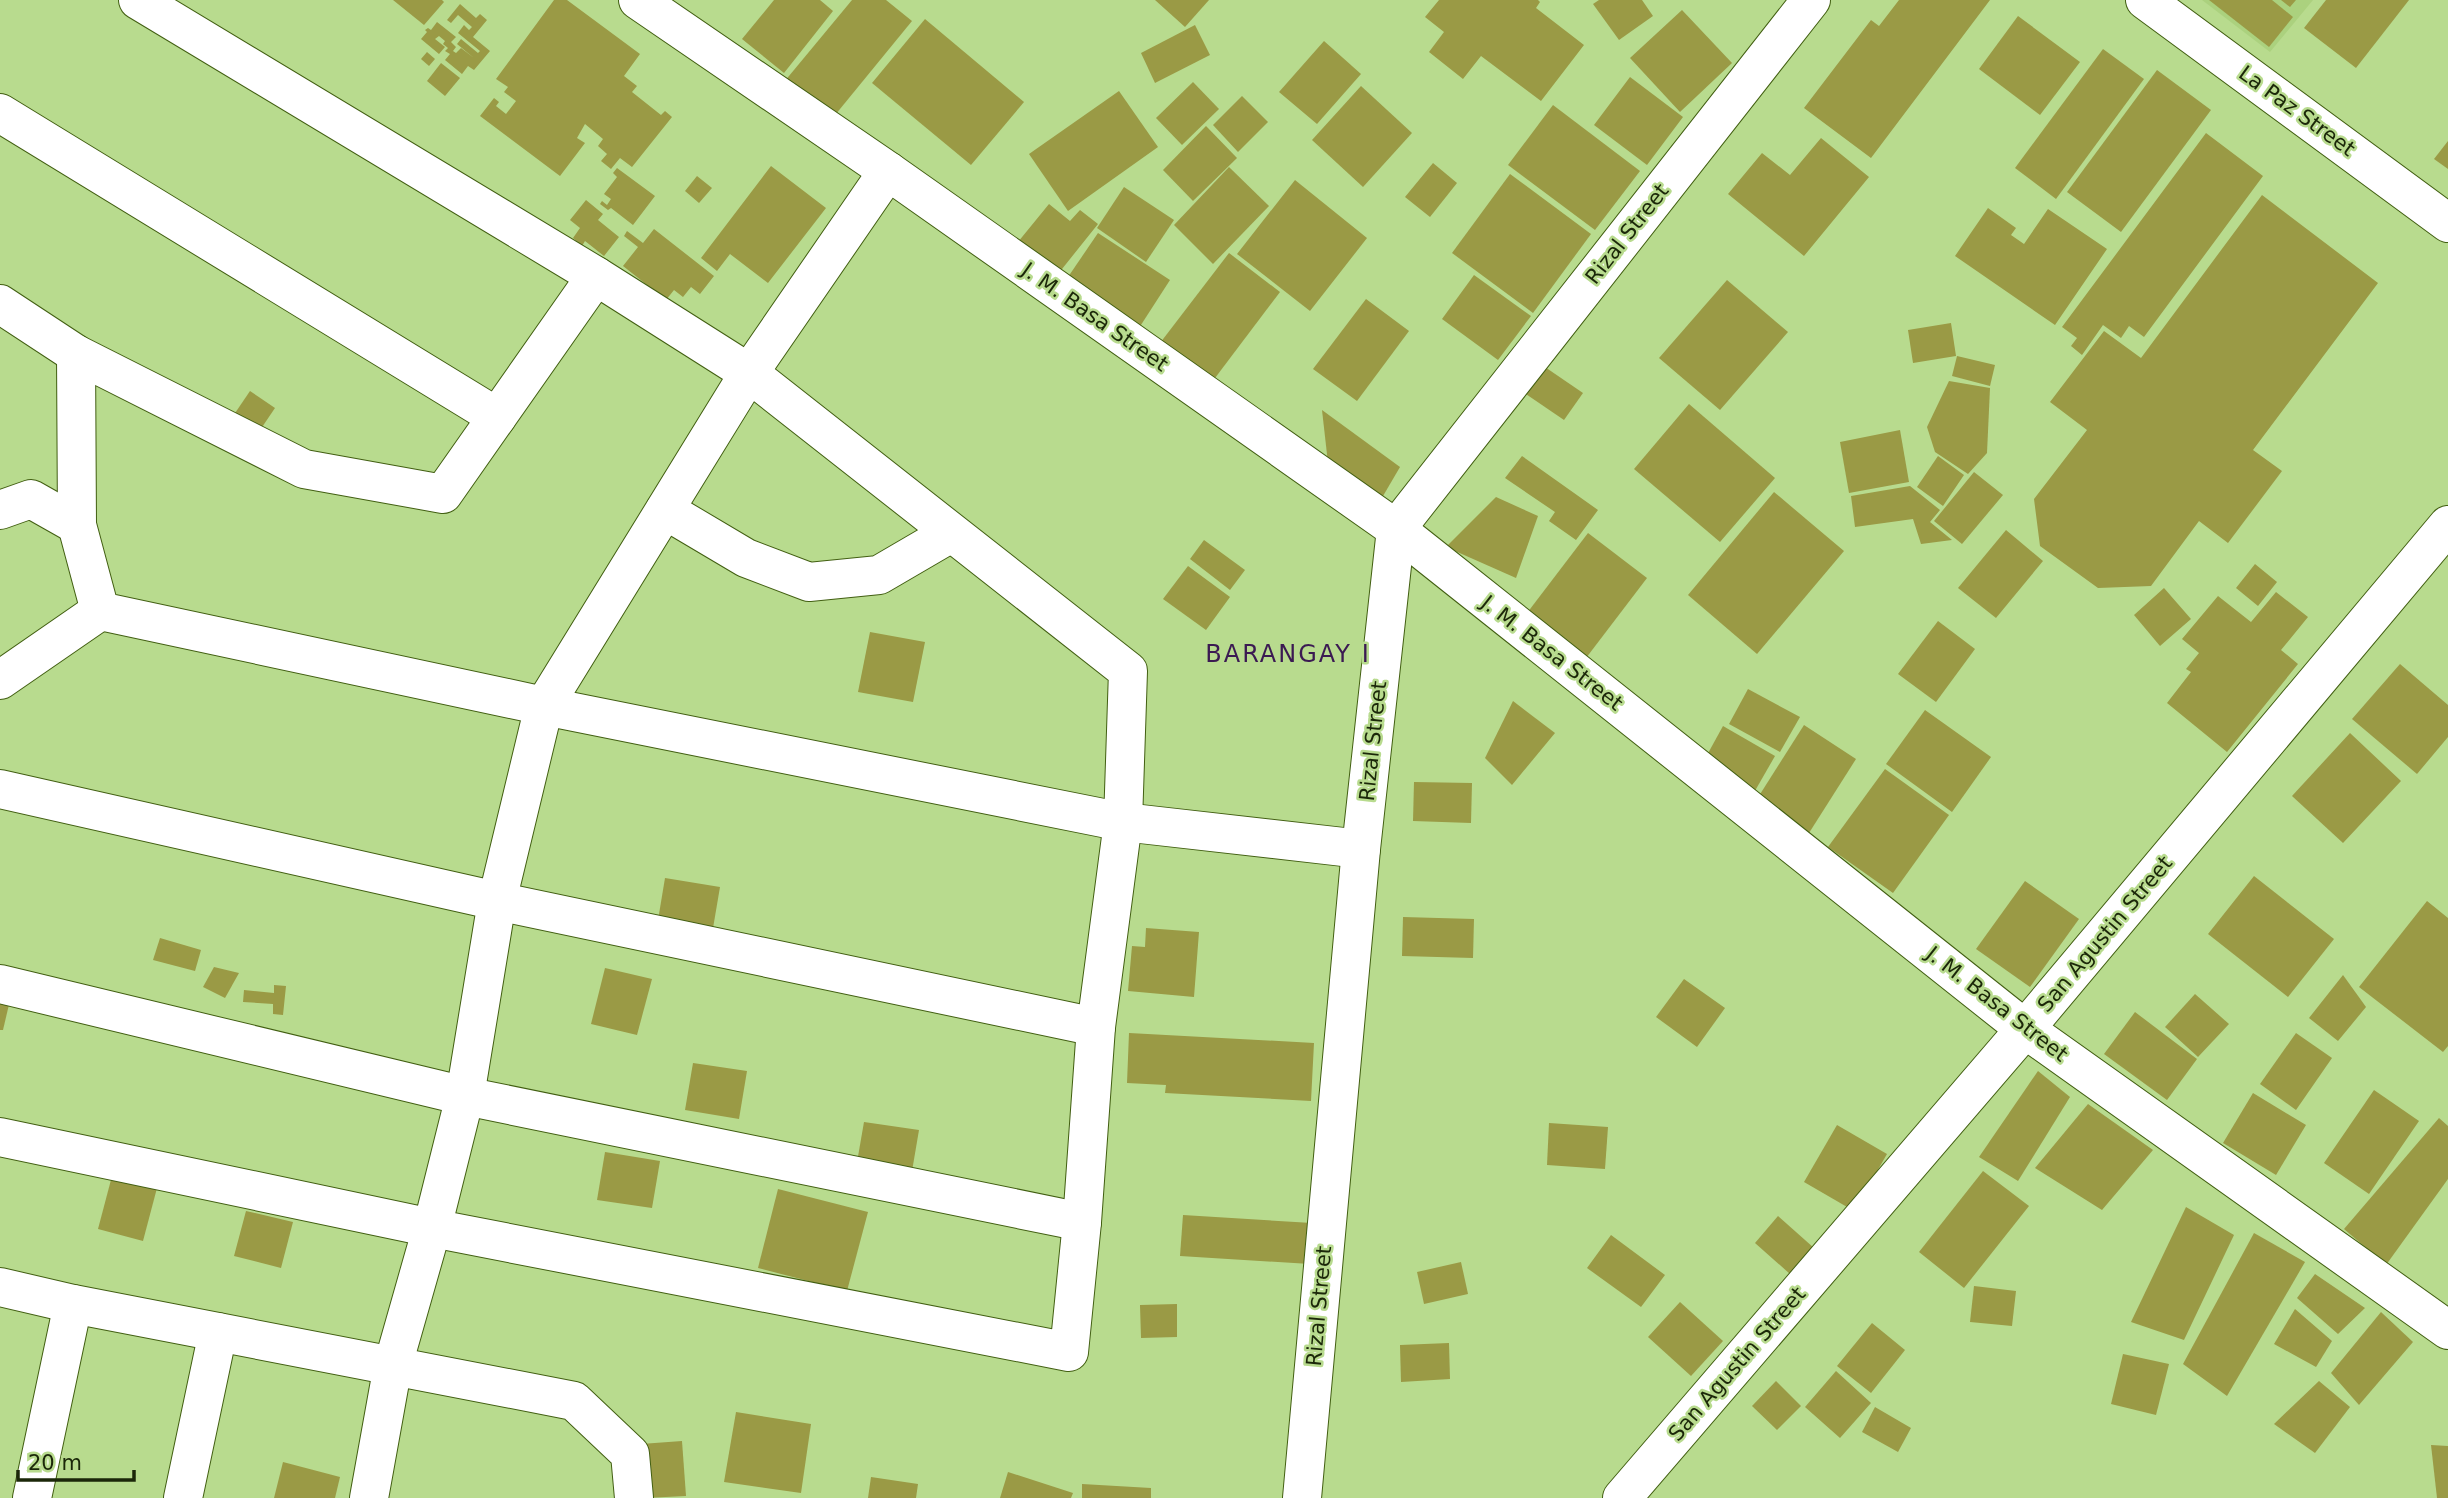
<svg xmlns="http://www.w3.org/2000/svg" width="2448" height="1498" viewBox="0 0 2448 1498" font-family="'DejaVu Sans',sans-serif">
	<style>
		.built { fill: #abd17e }
		.building { fill: #9a9a45 }
		.lines { fill: none; stroke-linecap: round; stroke-linejoin: round }
		.minor-casing { stroke: #425f12; stroke-width: 40 }
		.minor { stroke: #fff; stroke-width: 38 }
		.labels { text-anchor: middle; dominant-baseline: central; stroke-width: 5; stroke-linejoin: round; paint-order: stroke }
		.street-label { font-size: 21px; fill: #1b2709; stroke: #b8db8e }
		.quarter-label { font-size: 24px; letter-spacing: 2px; fill: #3b1a52; stroke: #b8db8e }
	</style>
	<rect width="100%" height="100%" fill="#b8db8e"/>
	<path class="built" d="M2202,0H2313L2270,52Z"/>
	<g class="building">
		<path d="M393,0H442L444,2L424,25Z"/>
		<path d="M554,0H567L640,54L624,76L637,86L632,92L661,115L665,111L672,117L632,167L620,158L611,169L601,161L607,154L598,146L603,139L585,124L577,138L585,143L560,176L480,116L494,98L499,102L496,106L506,114L516,101L504,92L508,87L496,79Z"/>
		<path d="M774,0H820L833,11L784,73L742,39Z"/>
		<path d="M852,0H886L912,21L831,120L784,82Z"/>
		<path d="M1155,0H1209L1185,27Z"/>
		<path d="M1439,0H1538L1540,2L1536,8L1584,45L1541,101L1481,56L1463,79L1429,52L1444,32L1425,17Z"/>
		<path d="M1599,0H1642L1653,16L1619,40L1593,4Z"/>
		<path d="M1899,0H1990L1871,158L1804,108L1871,20L1879,26Z"/>
		<path d="M2209,0H2272L2293,17L2269,47Z"/>
		<path d="M2281,0H2296L2290,7Z"/>
		<path d="M2326,0H2409L2356,68L2304,28Z"/>
		<path d="M460,4L476,18L480,14L487,20L473,37L490,51L474,70L468,66L462,74L445,60L450,54L445,51L448,48L443,44L445,41L439,36L435,39L445,47L439,54L421,39L427,32L425,30L428,28L431,30L437,22L456,37L451,42L456,47L453,51L456,53L461,48L474,58L457,44L461,39L478,53L480,51L458,33L464,25L469,30L472,27L458,15L451,23L447,20Z"/>
		<path d="M1682,10L1732,63L1680,112L1630,58Z"/>
		<path d="M2018,16L2080,62L2040,115L1979,69Z"/>
		<path d="M925,19L1024,102L971,165L872,83Z"/>
		<path d="M1195,25L1210,55L1155,83L1141,53Z"/>
		<path d="M1324,41L1361,74L1317,124L1279,92Z"/>
		<path d="M2103,49L2144,79L2056,199L2015,168Z"/>
		<path d="M427,52L435,59L429,66L421,59Z"/>
		<path d="M441,63L460,78L445,96L427,81Z"/>
		<path d="M2157,70L2211,110L2121,232L2067,192Z"/>
		<path d="M1630,77L1683,117L1647,165L1594,125Z"/>
		<path d="M1193,82L1219,109L1182,145L1156,118Z"/>
		<path d="M1361,86L1412,133L1363,187L1312,140Z"/>
		<path d="M1119,91L1158,147L1068,211L1029,154Z"/>
		<path d="M1242,96L1268,122L1238,152L1213,125Z"/>
		<path d="M1553,105L1640,171L1595,230L1508,165Z"/>
		<path d="M1206,126L1237,158L1193,201L1163,170Z"/>
		<path d="M2206,133L2263,176L2144,337L2129,326L2121,338L2103,325L2082,355L2071,346L2077,338L2062,327Z"/>
		<path d="M1821,138L1869,177L1804,256L1728,194L1762,153L1790,175Z"/>
		<path d="M2448,141V169L2434,159Z"/>
		<path d="M1433,163L1457,183L1430,217L1405,197Z"/>
		<path d="M771,166L826,208L768,283L730,254L717,271L701,258Z"/>
		<path d="M1229,167L1269,206L1213,264L1174,225Z"/>
		<path d="M617,168L655,196L633,225L611,208L608,210L600,204L602,201L607,205L611,199L604,194L617,177L613,173Z"/>
		<path d="M1510,174L1591,234L1533,313L1452,253Z"/>
		<path d="M697,176L712,188L699,203L685,191Z"/>
		<path d="M1295,180L1367,238L1310,311L1237,254Z"/>
		<path d="M1124,187L1174,220L1146,262L1097,228Z"/>
		<path d="M2262,195L2378,283L2253,450L2282,471L2228,543L2199,521L2151,586L2098,588L2040,546L2034,499L2087,430L2050,402L2104,331L2141,358Z"/>
		<path d="M586,200L603,214L598,220L619,237L604,256L585,241L582,246L573,238L580,228L570,220Z"/>
		<path d="M1049,204L1070,221L1080,210L1098,224L1058,274L1018,242Z"/>
		<path d="M1988,208L2016,228L2011,235L2024,244L2048,209L2107,249L2055,325L1955,256Z"/>
		<path d="M654,229L714,276L700,294L691,287L683,297L674,290L666,300L623,266L638,247L624,236L627,231L643,243Z"/>
		<path d="M1098,233L1170,280L1139,328L1066,280Z"/>
		<path d="M1229,253L1280,292L1209,386L1157,347Z"/>
		<path d="M1474,275L1531,316L1498,360L1442,319Z"/>
		<path d="M1727,280L1788,332L1720,410L1659,358Z"/>
		<path d="M1366,299L1409,331L1357,401L1313,369Z"/>
		<path d="M1951,323L1956,356L1913,363L1908,330Z"/>
		<path d="M1957,356L1995,365L1990,386L1952,376Z"/>
		<path d="M1542,365L1583,393L1564,420L1523,392Z"/>
		<path d="M1949,381L1990,388L1987,453L1968,474L1935,452L1927,427Z"/>
		<path d="M250,391L275,408L254,439L229,422Z"/>
		<path d="M1689,404L1775,478L1720,542L1634,469Z"/>
		<path d="M1322,410L1400,467L1376,508L1329,472Z"/>
		<path d="M1900,430L1909,482L1849,493L1840,442Z"/>
		<path d="M1522,456L1598,510L1576,540L1549,521L1555,512L1505,478Z"/>
		<path d="M1938,456L1964,475L1943,506L1917,487Z"/>
		<path d="M1974,472L2003,495L1962,544L1934,521Z"/>
		<path d="M1910,486L1940,510L1930,522L1952,540L1921,544L1913,519L1855,527L1851,496Z"/>
		<path d="M1774,492L1844,551L1757,654L1688,595Z"/>
		<path d="M1496,497L1538,516L1516,578L1446,547Z"/>
		<path d="M2006,530L2043,561L1996,618L1958,588Z"/>
		<path d="M1588,533L1647,578L1583,662L1524,617Z"/>
		<path d="M1204,540L1245,570L1230,590L1190,559Z"/>
		<path d="M2255,564L2277,582L2258,606L2236,588Z"/>
		<path d="M1188,566L1230,597L1206,630L1163,599Z"/>
		<path d="M2164,588L2191,619L2160,646L2134,615Z"/>
		<path d="M2276,592L2308,617L2281,650L2298,664L2227,752L2167,703L2191,672L2186,669L2199,653L2182,639L2218,596L2251,622Z"/>
		<path d="M1938,621L1975,649L1936,702L1898,674Z"/>
		<path d="M870,632L925,642L913,702L858,692Z"/>
		<path d="M2400,664L2448,705V737L2417,774L2352,719Z"/>
		<path d="M1748,689L1800,717L1780,752L1729,724Z"/>
		<path d="M1513,701L1555,733L1512,785L1485,758Z"/>
		<path d="M1925,710L1991,757L1952,812L1886,764Z"/>
		<path d="M1804,725L1856,759L1809,833L1757,799Z"/>
		<path d="M1723,726L1775,756L1752,796L1701,766Z"/>
		<path d="M2350,733L2401,781L2343,843L2292,796Z"/>
		<path d="M1885,769L1949,815L1893,893L1828,847Z"/>
		<path d="M1414,782L1472,783L1471,823L1413,821Z"/>
		<path d="M2254,876L2334,939L2288,997L2208,934Z"/>
		<path d="M665,878L720,887L712,934L657,926Z"/>
		<path d="M2025,881L2079,919L2030,987L1976,949Z"/>
		<path d="M2427,901L2448,918V1046L2443,1052L2359,987Z"/>
		<path d="M1403,917L1474,919L1473,958L1402,956Z"/>
		<path d="M1146,928L1199,932L1194,997L1128,991L1132,946L1145,947Z"/>
		<path d="M160,938L201,950L195,971L153,960Z"/>
		<path d="M214,967L239,973L225,998L203,987Z"/>
		<path d="M605,968L652,979L637,1035L591,1024Z"/>
		<path d="M2343,975L2366,1007L2338,1041L2309,1018Z"/>
		<path d="M1684,979L1725,1008L1697,1047L1656,1017Z"/>
		<path d="M274,985L286,986L283,1015L273,1014V1004L243,1002L244,990L274,993Z"/>
		<path d="M0,994L11,996L3,1030H0Z"/>
		<path d="M2195,994L2229,1024L2198,1057L2165,1027Z"/>
		<path d="M2135,1012L2197,1059L2167,1100L2104,1054Z"/>
		<path d="M1129,1033L1314,1043L1311,1101L1165,1093L1166,1085L1127,1083Z"/>
		<path d="M2296,1033L2332,1058L2296,1110L2260,1084Z"/>
		<path d="M693,1063L747,1071L739,1119L685,1110Z"/>
		<path d="M2038,1071L2070,1097L2018,1181L1979,1157Z"/>
		<path d="M2374,1090L2419,1121L2369,1194L2324,1163Z"/>
		<path d="M2253,1093L2306,1125L2276,1175L2223,1143Z"/>
		<path d="M2088,1104L2153,1150L2102,1210L2035,1168Z"/>
		<path d="M2439,1118L2448,1126V1179L2386,1265L2344,1229Z"/>
		<path d="M864,1122L919,1130L911,1177L856,1168Z"/>
		<path d="M1549,1123L1608,1127L1605,1169L1547,1165Z"/>
		<path d="M1837,1125L1887,1154L1854,1211L1804,1182Z"/>
		<path d="M605,1152L660,1161L652,1208L597,1200Z"/>
		<path d="M1983,1171L2029,1206L1964,1288L1919,1252Z"/>
		<path d="M112,1176L157,1188L143,1241L98,1229Z"/>
		<path d="M778,1189L868,1212L847,1291L758,1268Z"/>
		<path d="M2186,1207L2234,1235L2184,1340L2131,1322Z"/>
		<path d="M246,1211L293,1222L281,1268L234,1256Z"/>
		<path d="M1183,1215L1312,1223L1310,1264L1180,1256Z"/>
		<path d="M1778,1216L1814,1248L1790,1274L1755,1243Z"/>
		<path d="M2254,1233L2305,1262L2227,1396L2183,1364Z"/>
		<path d="M1611,1235L1665,1275L1641,1307L1587,1268Z"/>
		<path d="M1461,1262L1468,1294L1424,1304L1417,1272Z"/>
		<path d="M2315,1274L2365,1308L2338,1334L2297,1298Z"/>
		<path d="M1974,1286L2016,1291L2012,1326L1970,1322Z"/>
		<path d="M1680,1302L1723,1341L1691,1376L1648,1337Z"/>
		<path d="M1177,1304V1337L1141,1338L1140,1305Z"/>
		<path d="M2295,1309L2332,1341L2316,1367L2274,1344Z"/>
		<path d="M2381,1312L2413,1342L2359,1405L2331,1373Z"/>
		<path d="M1872,1323L1905,1350L1871,1393L1837,1366Z"/>
		<path d="M1449,1343L1450,1379L1401,1382L1400,1345Z"/>
		<path d="M2123,1354L2169,1364L2156,1415L2111,1404Z"/>
		<path d="M1836,1371L1871,1403L1840,1438L1805,1407Z"/>
		<path d="M1776,1381L1801,1406L1777,1430L1752,1406Z"/>
		<path d="M2319,1381L2350,1407L2315,1453L2274,1424Z"/>
		<path d="M1875,1407L1911,1428L1898,1452L1862,1432Z"/>
		<path d="M736,1412L811,1424L801,1493L724,1482Z"/>
		<path d="M682,1441L686,1496L645,1498L641,1444Z"/>
		<path d="M2431,1445L2448,1446V1498H2437Z"/>
		<path d="M283,1462L340,1477L335,1498H274Z"/>
		<path d="M1008,1472L1073,1493L1071,1498H1000Z"/>
		<path d="M871,1477L918,1484L916,1498H868Z"/>
		<path d="M1082,1484L1151,1488V1498H1082Z"/>
	</g>
	<g class="lines">
		<g class="minor-casing">
			<g id="minor">
				<path d="M638,0L888,171L1396,529L2025,1029L2448,1330"/>
				<path d="M2145,0L2448,223"/>
				<path d="M0,113L497,417"/>
				<path d="M0,304L76,354L304,469L443,494L596,276"/>
				<path d="M76,354L77,525L100,611L544,706L1123,822L1361,849"/>
				<path d="M0,510L31,499L77,525"/>
				<path d="M665,510L746,558L809,582L879,575L951,533"/>
				<path d="M0,680L100,611"/>
				<path d="M0,789L497,901L1096,1027"/>
				<path d="M0,984L465,1096L1082,1222"/>
				<path d="M0,1137L432,1228L1069,1352L1082,1222L1096,1027L1123,822L1128,671L749,373L596,276L138,0"/>
				<path d="M0,1287L73,1304L574,1401L630,1454L634,1498"/>
				<path d="M32,1498L73,1304"/>
				<path d="M183,1498L218,1332"/>
				<path d="M369,1498L393,1365L432,1228L465,1096L497,901L544,706L749,373L888,171"/>
				<path d="M1302,1498L1361,849L1396,529L1811,0"/>
				<path d="M1622,1498L2025,1029L2448,525"/>
			</g>
		</g>
		<use href="#minor" class="minor"/>
	</g>
	<g class="labels">
		<g class="street-label">
			<text transform="translate(2297 111) rotate(36)">La Paz Street</text>
			<text transform="translate(1627 234) rotate(-52)">Rizal Street</text>
			<text transform="translate(1095 317) rotate(35)">J. M. Basa Street</text>
			<text transform="translate(1552 653) rotate(38)">J. M. Basa Street</text>
			<text transform="translate(1373 741) rotate(-84)">Rizal Street</text>
			<text transform="translate(2105 934) rotate(-50)">San Agustin Street</text>
			<text transform="translate(1997 1004) rotate(38)">J. M. Basa Street</text>
			<text transform="translate(1319 1306) rotate(-85)">Rizal Street</text>
			<text transform="translate(1737 1364) rotate(-49)">San Agustin Street</text>
		</g>
		<g class="quarter-label">
			<text x="1288" y="654">BARANGAY I</text>
		</g>
	</g>
	<path d="M18 1470v10h116v-10" fill="none" stroke="#1b2709" stroke-width="3.5"/>
	<text x="28" y="1470" font-size="21" fill="#1b2709" stroke="#b8db8e" stroke-width="5" paint-order="stroke">20 m</text>
</svg>
